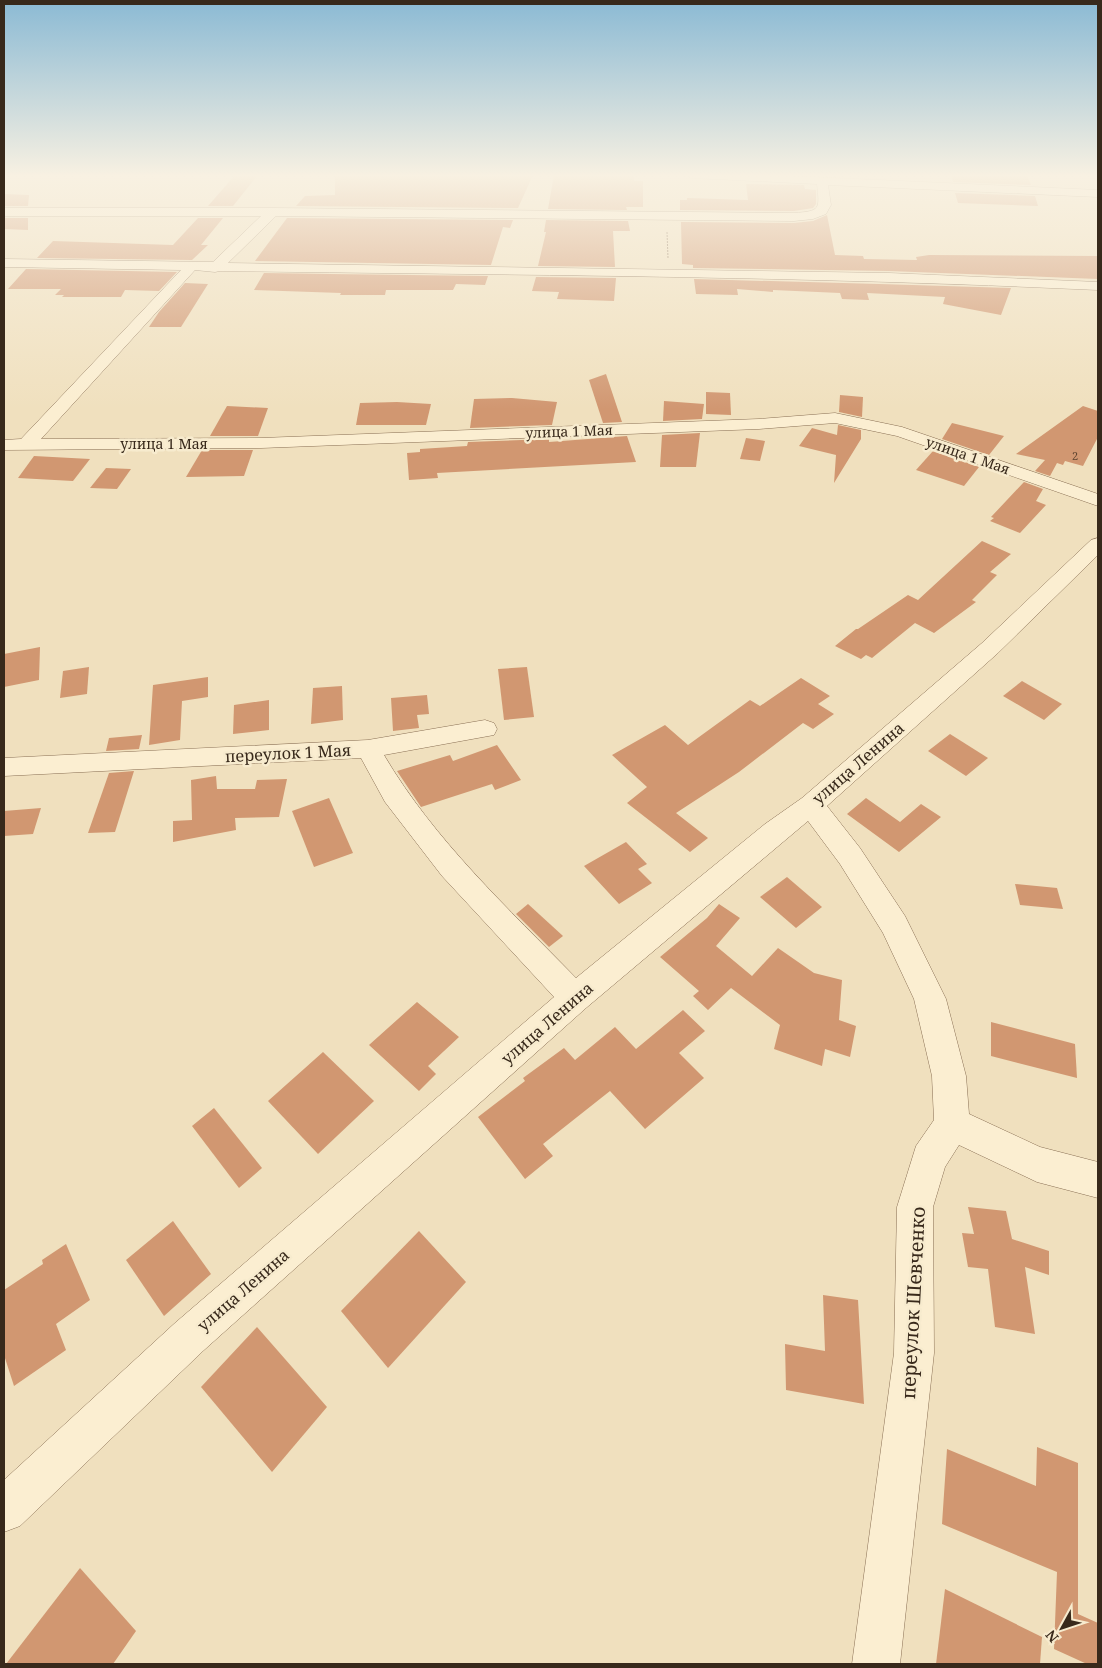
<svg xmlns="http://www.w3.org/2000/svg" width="1102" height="1668" viewBox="0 0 1102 1668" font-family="'Noto Serif',serif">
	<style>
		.building { fill: #d19771 }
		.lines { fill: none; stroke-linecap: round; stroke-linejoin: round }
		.minor-casing { stroke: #8a7055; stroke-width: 1 }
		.path { stroke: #8a7055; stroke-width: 1; stroke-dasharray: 2 1; stroke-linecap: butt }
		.minor { fill: #fbeed1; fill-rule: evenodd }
		.labels { text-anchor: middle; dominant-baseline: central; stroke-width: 5; stroke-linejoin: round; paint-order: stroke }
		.far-number-label { font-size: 11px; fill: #5e4430 }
		.far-street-label { font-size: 14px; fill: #38291b; stroke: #f7ebce }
		.street-label { font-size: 16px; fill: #38291b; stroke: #f7ebce }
		.near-street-label { font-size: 19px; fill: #38291b; stroke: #f7ebce }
	</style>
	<rect width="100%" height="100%" fill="#f0e0be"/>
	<g class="building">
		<path d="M235,175L257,176L233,206H208Z"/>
		<path d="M335,175H533L518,208L296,206L305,196L335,195Z"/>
		<path d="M554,175L634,176V181H643V207H626L627,210L548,209Z"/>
		<path d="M951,175L1027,176L1031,185L953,182Z"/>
		<path d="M746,184L804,185L805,189L816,190V204L813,208L794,211L680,210V200H687V198L748,200Z"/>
		<path d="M955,193L1035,196L1038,206L958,203Z"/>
		<path d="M4,194L29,195L28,206H4Z"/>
		<path d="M827,215L835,255L863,256L864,259L917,260L916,257L929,255L1098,256V279L889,271L693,268V265L682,264L681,222L794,223L813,221Z"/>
		<path d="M4,218H28V230L4,229Z"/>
		<path d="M198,218H223L201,245H208L192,260L37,258L53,241L173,245Z"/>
		<path d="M287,218L513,220L510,228L503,227L491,265L255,261Z"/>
		<path d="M546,220L628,221L630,231H613L615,267L538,266L546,232H544Z"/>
		<path d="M26,269L177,272L159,291L125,290L121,297H62L64,295H55L61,289H8Z"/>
		<path d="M264,273L330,274L488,276L485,285L456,284L453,290H386L385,295H340L341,293L254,290Z"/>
		<path d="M536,277L616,278L614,301L557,299L559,292L532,291Z"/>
		<path d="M694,279L879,284L1011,288L1001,315L943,304L945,297L867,293L869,300L842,299L840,293L773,290V292L737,289L738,295L696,294Z"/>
		<path d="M185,283L208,284L181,327H149L159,312Z"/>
		<path d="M606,374L622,422L603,423L589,380Z"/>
		<path d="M706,392L730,393L731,415L706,414Z"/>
		<path d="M840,395L863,397L862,417L839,412Z"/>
		<path d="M512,398L557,402L552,425L470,428L474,399Z"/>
		<path d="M664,401L704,404L702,419L663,421Z"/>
		<path d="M397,402L431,404L426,425H356L360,403Z"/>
		<path d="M227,406L268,408L258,436H210Z"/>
		<path d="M1083,406L1098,411V437L1083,466L1065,461L1063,465L1057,463L1050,476L1035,471L1045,460L1016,454Z"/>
		<path d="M952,423L1004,436L989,455L942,439Z"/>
		<path d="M838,425L861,430V439L834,483L836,455L799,446L812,428L837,435Z"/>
		<path d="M700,433L696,467H660L662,435Z"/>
		<path d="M627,436L636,462L437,473L438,478L409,480L407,453L420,452V449L467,446L468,442L549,439V442Z"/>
		<path d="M746,438L765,441L760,461L740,459Z"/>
		<path d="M202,450H253L244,476L186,477Z"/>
		<path d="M933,451L979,467L964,486L916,470Z"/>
		<path d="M34,456L90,459L73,481L18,478Z"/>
		<path d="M106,468L131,469L117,489L90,488Z"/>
		<path d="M1024,482L1043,489L1036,501L1046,505L1020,533L990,521L994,518L991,517Z"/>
		<path d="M982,541L1011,554L990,572L997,575L972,600L976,602L934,633L915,623L872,658L866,655L861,659L835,646L856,629H858L908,595L918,600Z"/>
		<path d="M40,647L39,680L4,687V654Z"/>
		<path d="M89,667L87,694L60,698L63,671Z"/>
		<path d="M527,667L534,717L504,720L498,669Z"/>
		<path d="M208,677V697L182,701L180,740L149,745L153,685Z"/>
		<path d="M801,678L830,696L818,704L834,714L813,729L803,723L739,772L676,813L708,838L690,852L627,803L647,787L612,755L665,725L688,745L750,700L760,706Z"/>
		<path d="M1022,681L1062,704L1044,720L1003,696Z"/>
		<path d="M342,686L343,720L311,724L313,688Z"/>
		<path d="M427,695L429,714L417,715L419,728L393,731L391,698Z"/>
		<path d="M269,700V730L233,734L234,705Z"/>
		<path d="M950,734L988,758L966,776L928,751Z"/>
		<path d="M142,735L139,749L106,751L109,738Z"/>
		<path d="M497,745L521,780L495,790L492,784L421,807L397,771L450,755L453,761Z"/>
		<path d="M134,771L115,832L88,833L109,773Z"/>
		<path d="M216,776L217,789H255L257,780L287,779L279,817L235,818L236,830L173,842V821L192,820L191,780Z"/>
		<path d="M329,798L353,853L314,867L292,811Z"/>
		<path d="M866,798L900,822L921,804L941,817L899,852L847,814Z"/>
		<path d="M41,808L33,834L4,836V811Z"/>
		<path d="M626,842L647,864L638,869L652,883L619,904L584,866Z"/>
		<path d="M787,877L822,907L796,928L760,897Z"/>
		<path d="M1015,884L1057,888L1063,909L1020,905Z"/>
		<path d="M528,904L563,936L549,947L516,914Z"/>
		<path d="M719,904L740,918L716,946L752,976L778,948L814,973L842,980L839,1020L856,1026L850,1057L825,1049L822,1066L774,1049L780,1025L731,988L708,1010L693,996L699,991L660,957L707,918Z"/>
		<path d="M417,1002L459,1037L428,1066L436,1074L419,1091L369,1045Z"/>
		<path d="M683,1010L705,1031L679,1053L704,1078L645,1129L610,1091L543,1144L553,1156L525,1179L478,1117L525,1081L523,1078L564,1048L575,1060L615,1027L636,1049Z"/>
		<path d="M991,1022L1075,1044L1077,1078L991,1056Z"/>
		<path d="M323,1052L374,1101L318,1154L268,1101Z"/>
		<path d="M214,1108L262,1168L239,1188L192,1126Z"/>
		<path d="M968,1207L1006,1211L1012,1239L1049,1251V1275L1025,1267L1035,1334L995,1327L988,1269L968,1267L962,1233L974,1234Z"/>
		<path d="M173,1221L211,1274L164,1316L126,1260Z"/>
		<path d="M419,1231L466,1282L388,1368L341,1311Z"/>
		<path d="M66,1244L90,1300L56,1324L66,1350L14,1386L4,1355V1290L43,1264L42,1260Z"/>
		<path d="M823,1295L858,1300L864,1404L786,1390L785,1344L825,1351Z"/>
		<path d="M257,1327L327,1407L272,1472L201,1387Z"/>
		<path d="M1037,1447L1078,1463V1614L1098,1623V1664H1087L1054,1649L1057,1572L942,1524L947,1449L1036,1486Z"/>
		<path d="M80,1568L136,1631L113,1664H6Z"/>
		<path d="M945,1589L1042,1637L1040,1664H936Z"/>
	</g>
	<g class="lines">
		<g class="minor-casing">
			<g id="minor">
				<path d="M686,175H768L1098,190V197L828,185L831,205L826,214L813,219L794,221L276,216L228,263L889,273L1098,282V290C806,276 513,275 220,271L215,272L195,270L41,439L261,438L759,419L835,413L902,427L1098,494V506L897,436L835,423L759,429L261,448L4,450V440L21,439L181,270L4,267V259L213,262L261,216H4V208H273L794,213C820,211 820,210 817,184L692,178Z"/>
				<path d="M1098,538V555L998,653L827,806L860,848L905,916L946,999L966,1076L969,1114L1040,1147L1098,1162V1198L1037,1182L959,1145L945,1167L933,1207L934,1353L900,1664H852L894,1353L897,1207L916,1146L934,1120L932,1076L914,999L883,933L840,864L808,821L586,1008L203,1351L20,1526L4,1532V1480L175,1323L554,997L442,876L385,802L361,758L4,776V758L368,740L485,720L494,723L497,729L494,735L384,755C434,840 508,908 576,978L765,824L802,798L982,643L1091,540Z"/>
			</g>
		</g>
		<path class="path" d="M667,232L668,258"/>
		<use href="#minor" class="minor"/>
	</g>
	<linearGradient id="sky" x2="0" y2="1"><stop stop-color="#8bbad4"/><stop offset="0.43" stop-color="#f8f1e2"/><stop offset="1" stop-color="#f8f1e2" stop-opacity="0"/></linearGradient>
	<rect width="1102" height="409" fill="url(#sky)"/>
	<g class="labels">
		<g class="far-number-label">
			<text x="1075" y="455">2</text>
		</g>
		<g class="far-street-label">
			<text transform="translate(569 431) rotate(-2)">улица 1 Мая</text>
			<text x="164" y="443">улица 1 Мая</text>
			<text transform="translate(968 455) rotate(19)">улица 1 Мая</text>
		</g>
		<g class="street-label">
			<text transform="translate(288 753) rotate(-3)">переулок 1 Мая</text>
			<text transform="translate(858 763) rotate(-41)">улица Ленина</text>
			<text transform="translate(547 1023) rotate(-41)">улица Ленина</text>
			<text transform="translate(243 1290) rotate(-41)">улица Ленина</text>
		</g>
		<g class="near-street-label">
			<text transform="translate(913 1303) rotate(-87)">переулок Шевченко</text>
		</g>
	</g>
	<rect width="1102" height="1668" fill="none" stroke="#38291b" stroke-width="10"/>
	<g transform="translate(1062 1628) rotate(230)" stroke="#f7ebce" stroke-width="4" paint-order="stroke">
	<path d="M0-4L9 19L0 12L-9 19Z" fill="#38291b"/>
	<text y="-8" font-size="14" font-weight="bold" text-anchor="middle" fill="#38291b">N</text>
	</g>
</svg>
